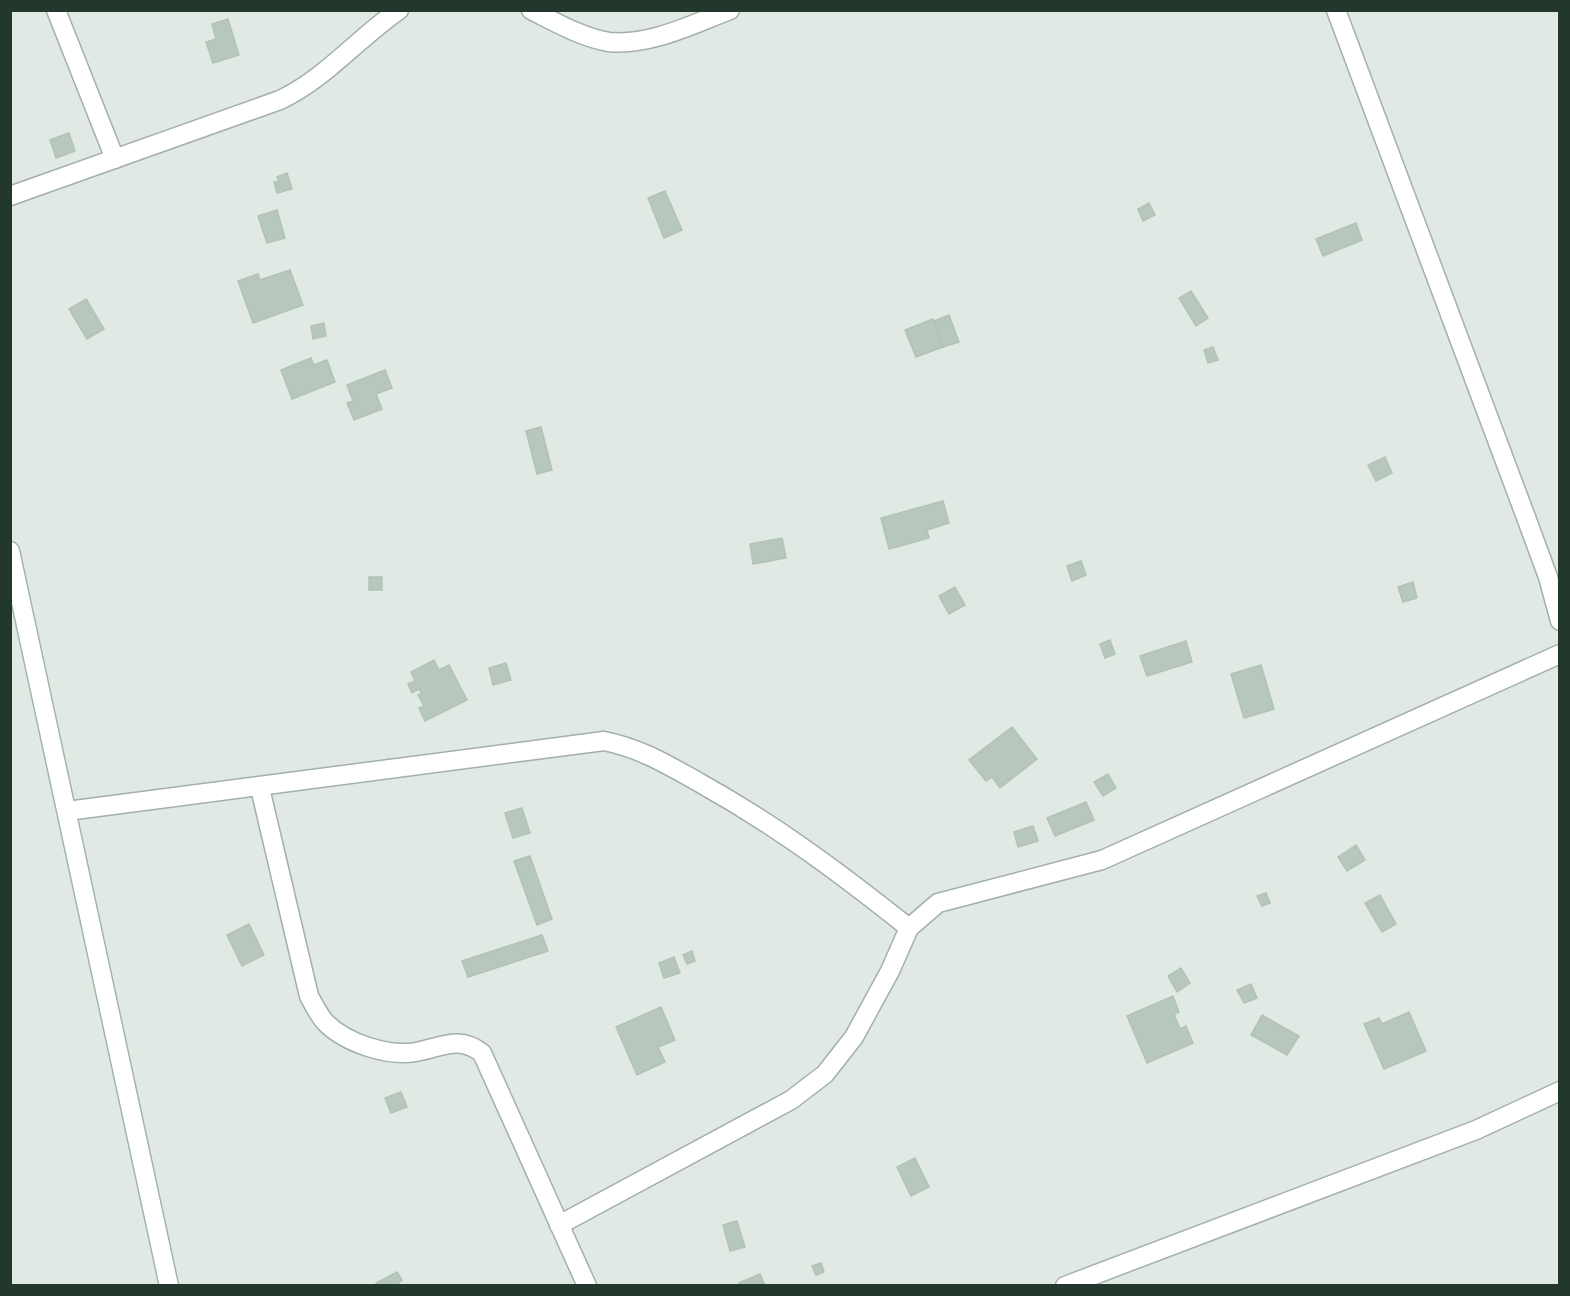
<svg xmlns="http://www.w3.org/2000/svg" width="1570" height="1296" viewBox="0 0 1570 1296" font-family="'PT Sans',sans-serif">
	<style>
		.building { fill: #b8c7be; stroke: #b3c2b8; stroke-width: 1.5 }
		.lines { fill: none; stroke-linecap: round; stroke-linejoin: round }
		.street-casing { stroke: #a3b0a9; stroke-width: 21 }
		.secondary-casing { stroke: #a2b7ab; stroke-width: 21 }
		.street { stroke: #fff; stroke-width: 18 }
		.secondary { stroke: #fff; stroke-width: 18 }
	</style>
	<rect width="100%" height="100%" fill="#e0e9e3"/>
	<g class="building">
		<path d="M228,19L239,55L213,63L206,42L216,39L212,24Z"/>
		<path d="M69,133L75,151L56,158L50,140Z"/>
		<path d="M287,173L292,189L277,193L274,182L279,181L277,177Z"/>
		<path d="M665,191L682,230L664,238L648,198Z"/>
		<path d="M1149,203L1155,215L1143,221L1138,209Z"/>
		<path d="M277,210L285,238L267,243L258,216Z"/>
		<path d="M1356,223L1362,240L1323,256L1316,239Z"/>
		<path d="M290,270L303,305L253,323L238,281L258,274L260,280Z"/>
		<path d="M1191,291L1208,318L1196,326L1179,298Z"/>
		<path d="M86,299L104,329L87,339L69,309Z"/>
		<path d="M949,315L959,342L943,347L934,321Z"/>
		<path d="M933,319L943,347L916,357L905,330Z"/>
		<path d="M324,323L326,336L313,339L311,326Z"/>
		<path d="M1213,347L1218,360L1208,363L1204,350Z"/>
		<path d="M311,358L314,365L327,360L335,382L292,399L281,370Z"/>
		<path d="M385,370L392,388L376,394L382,409L354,420L347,403L353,401L347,385Z"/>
		<path d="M541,427L552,470L537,474L526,431Z"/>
		<path d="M1385,457L1392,473L1376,481L1368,465Z"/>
		<path d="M943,501L949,523L927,530L929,538L889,549L881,518Z"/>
		<path d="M782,538L786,558L753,564L750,544Z"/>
		<path d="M1081,561L1086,575L1072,581L1067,566Z"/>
		<rect x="369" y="577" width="13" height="13"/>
		<path d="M1413,582L1417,598L1403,602L1398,587Z"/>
		<path d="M955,587L965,605L949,614L939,596Z"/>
		<path d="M1110,640L1115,654L1105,658L1100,644Z"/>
		<path d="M1186,641L1192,662L1147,676L1140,656Z"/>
		<path d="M434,660L439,670L449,665L467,700L425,721L419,708L424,706L418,695L422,694L419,689L412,693L408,684L415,681L411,672Z"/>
		<path d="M506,663L511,680L493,685L489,668Z"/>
		<path d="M1261,665L1274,709L1244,718L1231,674Z"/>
		<path d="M1012,727L1037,759L1000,788L992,777L986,781L969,760Z"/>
		<path d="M1108,774L1116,788L1103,796L1094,782Z"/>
		<path d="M1086,802L1094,820L1055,836L1047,818Z"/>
		<path d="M522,808L530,833L513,838L505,813Z"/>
		<path d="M1033,826L1038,841L1018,847L1014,832Z"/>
		<path d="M1356,845L1365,860L1347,871L1338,857Z"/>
		<path d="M530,856L552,919L537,925L514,861Z"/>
		<path d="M1266,893L1270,903L1262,906L1257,896Z"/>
		<path d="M1380,895L1396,924L1382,932L1365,903Z"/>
		<path d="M249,924L264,955L242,966L227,935Z"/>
		<path d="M542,935L548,951L468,977L462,961Z"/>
		<path d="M692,951L695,961L687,964L683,955Z"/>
		<path d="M674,957L680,973L664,978L659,963Z"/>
		<path d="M1181,968L1190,983L1177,992L1168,976Z"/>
		<path d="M1251,984L1257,998L1244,1003L1237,990Z"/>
		<path d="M1173,996L1179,1012L1174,1014L1180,1029L1186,1026L1193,1043L1147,1063L1127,1016Z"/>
		<path d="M661,1007L675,1040L658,1047L665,1062L637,1075L616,1027Z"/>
		<path d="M1409,1012L1426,1051L1384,1069L1364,1024L1379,1018L1382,1024Z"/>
		<path d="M1262,1015L1299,1036L1287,1055L1251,1035Z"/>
		<path d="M401,1092L407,1107L391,1113L385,1098Z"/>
		<path d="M915,1158L929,1187L911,1196L897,1167Z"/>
		<path d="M737,1221L745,1247L730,1251L723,1225Z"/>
		<path d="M821,1263L824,1272L816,1275L812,1266Z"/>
		<path d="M397,1272L402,1280L395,1286H377L376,1283Z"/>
		<path d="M760,1274L765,1286H740L739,1283Z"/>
	</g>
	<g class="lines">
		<g class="street-casing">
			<g id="street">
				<path d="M56,10L115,159"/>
				<path d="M531,10C555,22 583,38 609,42C650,46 693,24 730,10"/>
				<path d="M1336,10L1527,520L1548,577L1560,621"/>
				<path d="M10,196L280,100C325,79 358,38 399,10"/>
				<path d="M260,788L309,996C314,1005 319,1016 326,1023C346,1043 388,1057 416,1052C442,1047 459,1035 482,1053L587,1286"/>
				<path d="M67,811L604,741C640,748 668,765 700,783C777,826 840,873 909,928"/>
				<path d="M559,1225L791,1100L825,1074L854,1037L890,971L909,928L938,903L1102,860L1560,654"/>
				<path d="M1065,1286L1476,1130L1560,1091"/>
			</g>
		</g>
		<g class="secondary-casing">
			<path id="secondary" d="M10,551L169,1286"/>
		</g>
		<use href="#street" class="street"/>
		<use href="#secondary" class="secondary"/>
	</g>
	<rect width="1570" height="1296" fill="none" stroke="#22382d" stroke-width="24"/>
</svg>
